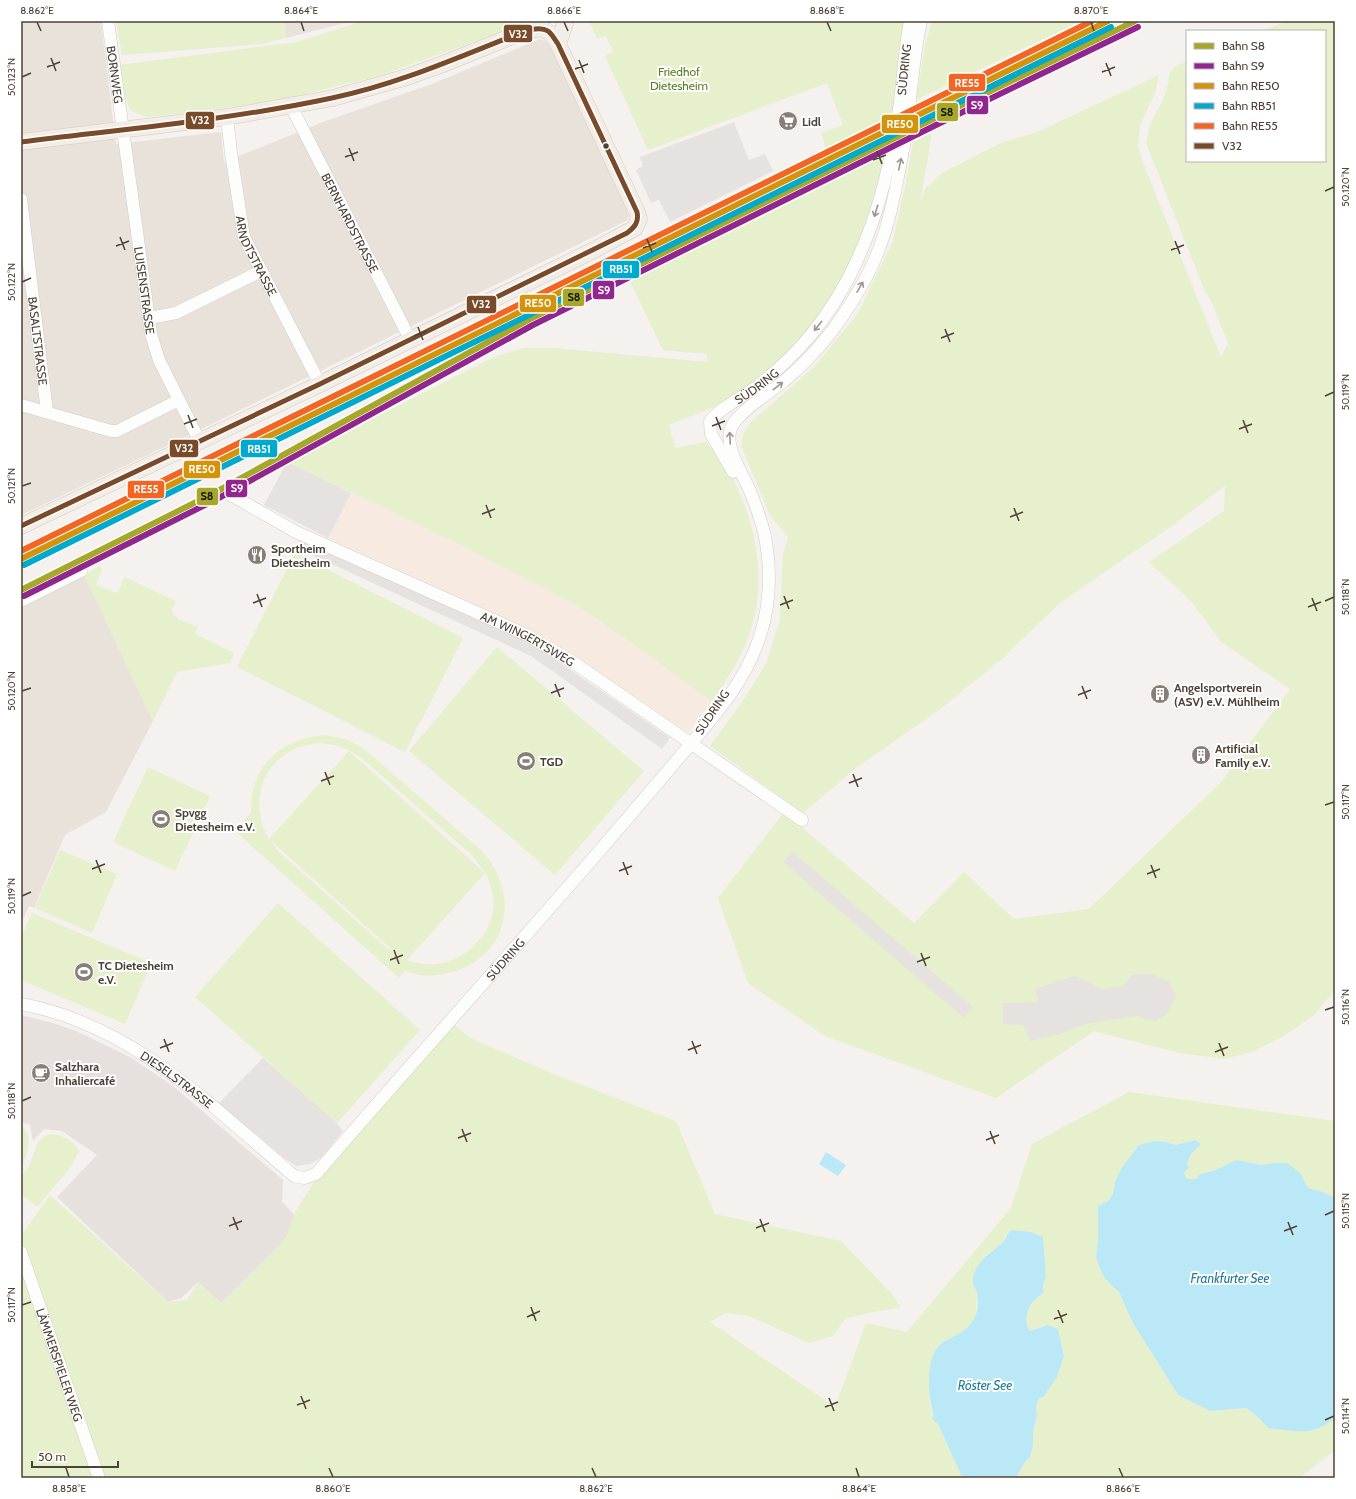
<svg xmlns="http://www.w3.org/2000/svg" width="1356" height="1499" viewBox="0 0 1356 1499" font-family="Cabin,sans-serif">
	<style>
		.residential { fill: #e9e2db }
		.commercial { fill: #f7eae0 }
		.industrial { fill: #e7e1dd }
		.green { fill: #e7f0cc; fill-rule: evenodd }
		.parking { fill: #e6e2df }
		.water { fill: #bbe8f6 }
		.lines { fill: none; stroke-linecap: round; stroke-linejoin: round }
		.minor-casing { stroke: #d1cdca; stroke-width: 13 }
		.major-casing { stroke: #d8c9b9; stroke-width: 17 }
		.minor { stroke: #fdfdfc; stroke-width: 12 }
		.major { stroke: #f2ede6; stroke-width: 16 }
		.bus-1-casing { stroke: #fff; stroke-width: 8 }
		.bus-1 { stroke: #7a4b2a; stroke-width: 5 }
		.rail-1-casing { stroke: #fff; stroke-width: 9 }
		.rail-2-casing { stroke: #fff; stroke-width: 9 }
		.rail-3-casing { stroke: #fff; stroke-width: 9 }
		.rail-4-casing { stroke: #fff; stroke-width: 9 }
		.rail-5-casing { stroke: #fff; stroke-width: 9 }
		.rail-1 { stroke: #a7a82a; stroke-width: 6 }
		.rail-2 { stroke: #91268f; stroke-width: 6 }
		.rail-3 { stroke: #d5920b; stroke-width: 6 }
		.rail-4 { stroke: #00a9ce; stroke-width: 6 }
		.rail-5 { stroke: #f26522; stroke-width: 6 }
		.oneway { stroke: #9c9690 }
		.ticks { fill: none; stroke: #4d4137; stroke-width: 1.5 }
		.bus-dot { fill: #4d4137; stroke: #fff; stroke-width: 1.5 }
		.labels { text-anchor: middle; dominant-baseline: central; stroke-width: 4; stroke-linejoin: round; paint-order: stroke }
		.street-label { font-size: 12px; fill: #4d4137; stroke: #fff }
		.park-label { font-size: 12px; fill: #568121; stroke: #fff }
		.poi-label { font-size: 12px; font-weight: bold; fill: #4d4137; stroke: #fff; text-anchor: start }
		.water-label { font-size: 13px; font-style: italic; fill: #1e7b99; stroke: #fff }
		.line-badge { stroke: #fff; stroke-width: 1.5 }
		.badge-label { font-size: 11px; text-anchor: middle; font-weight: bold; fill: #fff }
		.pale-badge-label { font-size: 11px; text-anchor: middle; font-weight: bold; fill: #111 }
		.neatline { fill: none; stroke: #4d4137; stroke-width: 1.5 }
		.ticks-label { font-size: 10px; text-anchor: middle; fill: #4d4137 }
	</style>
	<rect width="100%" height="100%" fill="#f4f1ee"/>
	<g class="residential">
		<path d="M21,21H101L116,144L221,132L224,162L323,122L432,84L540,39L552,44L629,210L628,220L173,443L21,515Z"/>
		<path d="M284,21H353L286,38Z"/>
		<path d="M84,575L153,721L106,812L65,835L34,908L29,906L21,924V607Z"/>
	</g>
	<path class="commercial" d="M351,493L465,547L579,607L640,649L712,702L688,732L547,638L328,538Z"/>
	<path class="industrial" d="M21,1015L53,1023L76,1031L130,1057L173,1086L283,1180L282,1202L294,1214L292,1226L287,1236L279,1246L221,1303L198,1282L181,1298L168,1302L57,1197L97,1155L62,1131L44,1129L33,1141L30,1125L21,1122Z"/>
	<g class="green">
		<path d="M116,21H284L286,38L261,44L122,55Z"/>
		<path d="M363,21H528L494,35L378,76L281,100L211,110L147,117L130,110L125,96L120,65L297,42Z"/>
		<path d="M589,21H905L893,114L826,148L821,133L843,125L827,83L648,150L605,56L613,52L606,36L597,39Z"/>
		<path d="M932,21H1081L916,100L925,46Z"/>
		<path d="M1287,21H1335V990L1313,1016L1282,1037L1254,1051L1225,1059L1180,1053L1094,1031L996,1098L825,1036L748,983L718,898L784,812L914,923L964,872L1014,919L1089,909L1221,782L1290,689L1221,642L1191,601L1149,562L1224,511L1225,486L1173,525L1060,603L1003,658L939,710L856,768L803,813L710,746L740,705L766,664L780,620L783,554L788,537L770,515L741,446L744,432L751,422L814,367L857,315L893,241L905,187L913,142L932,133L920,203L925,189L942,173L1003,142L1035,133L1159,75L1155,93L1140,126L1138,147L1143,163L1221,357L1228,343L1212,303L1204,289L1146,143L1150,125L1162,102L1168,85L1170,72L1176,66L1187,61V161H1325V31H1263Z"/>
		<path d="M887,151L859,246L829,303L779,364L754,383L719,405L669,425L675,448L705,442C711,448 718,453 723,459C727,465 730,474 734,481C756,525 766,578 752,626C744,654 728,678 712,702L640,649L579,607L465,547L287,462L496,356L524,348H553L707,362V354L663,350L629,279Z"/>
		<path d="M295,553L463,638L405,752L237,667Z"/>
		<path d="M100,566L102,569L96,585L118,593L124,577L176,601L171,611L178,619L198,627L195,634L234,653L230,663L177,672L153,721L84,575Z"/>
		<path d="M497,647L644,771L555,875L409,751Z"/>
		<path d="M326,735L347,740L363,748L482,851C519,892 511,952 456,971C439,976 422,978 405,971L399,978L235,831L251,813C249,766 282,738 326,735ZM318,743C337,744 347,748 363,759L473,856L485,873L349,751L269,839C251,810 258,769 289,752C298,746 308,745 318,743ZM270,840L398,955L387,948L278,851ZM485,873C515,922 460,981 407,960Z"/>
		<path d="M148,767L210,796L175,871L113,842Z"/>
		<path d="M60,850L117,874L92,933L35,908Z"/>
		<path d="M278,903L420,1030L337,1123L195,997Z"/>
		<path d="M32,913L151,963L125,1024L21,980V938Z"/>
		<path d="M450,1021L470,1038L556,1075L676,1121L715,1214L841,1241L892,1294L901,1308L873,1312L845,1319L833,1336L809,1343L749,1316L726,1313L710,1322L835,1407L866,1323L907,1332L1011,1208L1032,1144L1129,1092L1335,1121V1198L1323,1192L1307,1188L1301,1174L1274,1163L1262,1165L1237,1160L1213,1171L1200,1174L1196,1179H1187L1184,1173L1189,1167L1187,1164L1191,1154L1200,1144L1195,1140L1174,1145L1166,1142L1115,1182C1112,1196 1111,1200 1098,1207V1240L1096,1256L1105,1279L1119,1292L1133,1323L1178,1395L1210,1411L1246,1408L1257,1416L1268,1428L1328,1424L1335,1418V1450L1299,1478H1016L1025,1462L1030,1457L1033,1446V1432L1037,1415L1036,1408L1038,1398L1044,1396L1057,1377L1064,1356L1058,1329L1048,1325L1030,1331C1021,1317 1030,1300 1044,1293L1043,1285L1046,1277L1043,1238L1031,1232L1006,1234L1002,1243L987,1254L974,1271L973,1283L977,1294L976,1313L972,1323L962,1332L941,1344L932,1358L930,1403L934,1415L961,1475L964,1478H21V1236L50,1195L168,1302L187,1300L198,1282L221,1303L279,1246L287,1236L294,1214L326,1162Z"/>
		<path d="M21,1126C34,1135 28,1155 21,1166Z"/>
		<path d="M52,1134C62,1135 75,1141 79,1151L70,1168L37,1207L21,1194V1177L29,1166L38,1142L44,1136Z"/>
	</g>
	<g class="parking">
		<path d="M734,122L749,160L765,154L773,171L670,222L659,200L651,203L636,170L643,166L640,157Z"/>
		<path d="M287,462L351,493L328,538L264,505Z"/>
		<path d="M300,539L534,645L670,738L662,749L531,656L297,548Z"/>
		<path d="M793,852L973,1007L964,1018L783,862Z"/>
		<path d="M1151,974L1169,981L1176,996L1167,1014L1155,1021L1136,1016L1104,1021L1085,1024L1060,1034L1030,1041L1023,1025L1003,1024V1003L1039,1002L1034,989L1075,976L1088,981L1102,989L1122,987L1132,975Z"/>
		<path d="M263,1058L337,1123L343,1131L322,1157L310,1164L296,1166L284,1158L219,1103Z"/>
	</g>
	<g class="water">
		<path d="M1195,1140L1201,1144L1191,1154L1187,1164L1189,1167L1184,1173L1187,1179H1196L1200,1174L1213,1171L1237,1160L1262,1165L1274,1163H1287L1301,1174L1308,1188L1323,1192L1335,1198V1418C1314,1437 1294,1431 1268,1428L1257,1416L1246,1408L1210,1411L1178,1395L1133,1323L1119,1292L1105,1279L1099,1266L1096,1256L1098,1240V1206L1108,1201L1113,1193L1115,1182L1121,1169L1139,1145L1155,1141L1166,1142L1175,1145Z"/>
		<path d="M826,1152L846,1165L838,1176L819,1164Z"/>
		<path d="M1012,1230L1031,1232L1043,1237L1046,1277L1043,1285L1044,1293C1030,1300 1021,1317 1030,1331L1048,1325L1058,1329L1064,1356L1057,1377L1044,1396L1038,1399L1036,1408L1037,1415L1033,1432V1446L1030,1457L1025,1462L1016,1478H964L961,1475L938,1424L932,1419L934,1415C928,1398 924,1355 942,1343C955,1335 970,1331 976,1314C978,1309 978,1299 977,1293C976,1289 973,1286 973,1282C972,1264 989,1254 1001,1244C1006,1240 1005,1235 1012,1230Z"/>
	</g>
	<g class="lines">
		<g class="minor-casing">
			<g id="minor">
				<path id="s1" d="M108,21L151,334L159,360L200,442"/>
				<path id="s2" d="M291,106L410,339"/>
				<path id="s3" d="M227,117L231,153L244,237L320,384"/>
				<path id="s4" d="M21,199L47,412"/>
				<path d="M149,318L176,313L261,271"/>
				<path d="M21,405L111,431H117L179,400"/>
				<path id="s5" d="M733,472L711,434L710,422C717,409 747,395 760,384C778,370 795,354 810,336C865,270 888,186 900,102C903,75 905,48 910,21"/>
				<path id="s6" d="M231,495L296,532L527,635L573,662L802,820"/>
				<path d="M21,601L81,571"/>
				<path id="s7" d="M21,1004C131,1024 212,1106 294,1176L304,1178L316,1174C420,1053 528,935 632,813C653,788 674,764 695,739C719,710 743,682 756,647C770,613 772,573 765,537C762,522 756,506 750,491C743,474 722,445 732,426C740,411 770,392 784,381C802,366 818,349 832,331C848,309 864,284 875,259C890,225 897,182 904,145C911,104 912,62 921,21"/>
				<path id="s8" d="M21,1252L99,1478"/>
			</g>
		</g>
		<g class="major-casing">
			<g id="major">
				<path d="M558,44L566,21"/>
				<path d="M21,142L227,117L333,98L407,77L443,64L530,29"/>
				<path d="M21,526L320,384L594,250L635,228L639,219L637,212L558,44C546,25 541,27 520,33"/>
			</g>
		</g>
		<use href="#minor" class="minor"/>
		<use href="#major" class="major"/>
		<g class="bus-1-casing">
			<path id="bus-1" d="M21,142C125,129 229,120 332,98C396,85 459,57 520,33C528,30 540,26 548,31C552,34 555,40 558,44L637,212C639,222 635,227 627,233L320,384L21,526"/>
		</g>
		<use href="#bus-1" class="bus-1"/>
		<g class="rail-1-casing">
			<path id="rail-1" d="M21,590L214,493L530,319L931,120L1135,21"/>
		</g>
		<g class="rail-2-casing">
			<path id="rail-2" d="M24,596L217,499L533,325L934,126L1138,27"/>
		</g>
		<g class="rail-3-casing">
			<path id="rail-3" d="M21,559L1108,21"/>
		</g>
		<g class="rail-4-casing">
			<path id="rail-4" d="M24,565L1111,27"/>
		</g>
		<g class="rail-5-casing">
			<path id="rail-5" d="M21,551L1092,21"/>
		</g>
		<use href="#rail-1" class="rail-1"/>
		<use href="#rail-2" class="rail-2"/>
		<use href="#rail-3" class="rail-3"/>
		<use href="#rail-4" class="rail-4"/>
		<use href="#rail-5" class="rail-5"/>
	</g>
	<defs><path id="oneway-shaft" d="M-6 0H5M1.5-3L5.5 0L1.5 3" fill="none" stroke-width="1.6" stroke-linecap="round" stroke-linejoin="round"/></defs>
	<g class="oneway">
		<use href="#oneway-shaft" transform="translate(900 164) rotate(-78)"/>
		<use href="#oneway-shaft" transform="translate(876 211) rotate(107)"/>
		<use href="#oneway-shaft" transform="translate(860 287) rotate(-60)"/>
		<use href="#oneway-shaft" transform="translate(818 326) rotate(129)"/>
		<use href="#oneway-shaft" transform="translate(778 386) rotate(-38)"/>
		<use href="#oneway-shaft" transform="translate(730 438) rotate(-93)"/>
	</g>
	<path class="ticks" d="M37,22L41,31M301,22L304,31M564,22L568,31M827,22L831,31M1091,22L1094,31M51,58L56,71M579,60L584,73M1106,63L1111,76M47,67L60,62M575,69L588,64M1102,72L1115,67M22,77L31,73M349,148L354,161M877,151L882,164M345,157L358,152M873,160L886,155M1325,191L1334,187M120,237L125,250M647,239L652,252M1175,241L1180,254M116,246L129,241M643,248L656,243M1171,250L1184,245M22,282L31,278M418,327L423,340M945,329L950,342M414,336L427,331M941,338L954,333M1325,396L1334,392M188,415L193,428M716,417L721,430M1243,420L1248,433M184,424L197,419M712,426L725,421M1239,429L1252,424M22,486L31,483M486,505L491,518M1014,508L1019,521M482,514L495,509M1010,517L1023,512M257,594L262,607M784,596L789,609M1312,598L1317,611M1325,601L1334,597M253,603L266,598M780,605L793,600M1308,607L1321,602M555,684L560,697M1082,686L1087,699M22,691L31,688M551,693L564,688M1078,695L1091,690M325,772L330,785M853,774L858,787M321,781L334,776M849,783L862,778M1325,805L1334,802M96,860L101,873M623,862L628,875M1151,865L1156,878M92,869L105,864M619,871L632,866M1147,874L1160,869M22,896L31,892M394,950L399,964M921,953L926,966M390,960L403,955M917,962L930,957M1325,1010L1334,1007M164,1039L169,1052M692,1041L697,1054M1219,1043L1224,1056M160,1048L173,1043M688,1050L701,1045M1215,1052L1228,1047M22,1101L31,1097M462,1129L467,1142M990,1131L995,1144M458,1138L471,1133M986,1140L999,1135M1325,1215L1334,1211M233,1217L238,1230M760,1219L765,1232M1288,1222L1293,1235M229,1226L242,1221M756,1228L769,1223M1284,1231L1297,1226M22,1305L31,1302M531,1307L536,1321M1058,1310L1063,1323M527,1317L540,1311M1054,1319L1067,1314M301,1396L306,1409M829,1398L834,1411M297,1405L310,1400M825,1407L838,1402M1325,1420L1334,1416M66,1468L69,1477M329,1468L333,1477M592,1468L596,1477M856,1468L859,1477M1119,1468L1123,1477"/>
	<defs>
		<g id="supermarket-disc" transform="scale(1)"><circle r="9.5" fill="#877f77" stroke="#fff"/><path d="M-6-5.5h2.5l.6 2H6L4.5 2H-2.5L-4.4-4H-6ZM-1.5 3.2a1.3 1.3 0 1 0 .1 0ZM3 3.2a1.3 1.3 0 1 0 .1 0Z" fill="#fff"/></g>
		<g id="restaurant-disc" transform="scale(1)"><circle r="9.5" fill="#877f77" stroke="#fff"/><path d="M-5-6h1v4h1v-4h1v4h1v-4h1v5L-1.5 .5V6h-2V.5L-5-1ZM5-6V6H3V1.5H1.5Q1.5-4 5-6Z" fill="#fff"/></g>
		<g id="building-disc" transform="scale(1)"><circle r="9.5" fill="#877f77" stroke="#fff"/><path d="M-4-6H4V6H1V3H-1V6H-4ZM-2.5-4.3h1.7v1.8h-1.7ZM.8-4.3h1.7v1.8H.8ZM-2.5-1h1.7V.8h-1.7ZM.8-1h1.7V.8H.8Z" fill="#fff"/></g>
		<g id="stadium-disc" transform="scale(1)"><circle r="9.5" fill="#877f77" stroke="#fff"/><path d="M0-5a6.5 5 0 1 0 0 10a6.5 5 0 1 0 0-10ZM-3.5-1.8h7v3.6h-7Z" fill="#fff"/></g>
		<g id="cafe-disc" transform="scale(1)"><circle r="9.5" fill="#877f77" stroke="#fff"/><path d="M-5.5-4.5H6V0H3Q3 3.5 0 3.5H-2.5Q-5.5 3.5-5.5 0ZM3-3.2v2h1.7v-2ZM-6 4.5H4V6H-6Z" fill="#fff"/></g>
	</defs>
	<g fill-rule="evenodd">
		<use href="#supermarket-disc" x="788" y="121"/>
		<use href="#restaurant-disc" x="257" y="555"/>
		<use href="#building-disc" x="1160" y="694"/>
		<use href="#building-disc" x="1201" y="755"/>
		<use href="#stadium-disc" x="526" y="761"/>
		<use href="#stadium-disc" x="161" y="819"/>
		<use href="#stadium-disc" x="84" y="972"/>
		<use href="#cafe-disc" x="41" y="1073"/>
	</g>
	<circle class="bus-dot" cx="606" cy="146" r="3.5"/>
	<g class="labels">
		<g class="street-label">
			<text stroke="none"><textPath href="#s5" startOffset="475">SÜDRING</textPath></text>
			<text stroke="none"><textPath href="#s1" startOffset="54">BORNWEG</textPath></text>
			<text stroke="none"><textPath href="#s2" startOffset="131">BERNHARDSTRASSE</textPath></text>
			<text stroke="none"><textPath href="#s3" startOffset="143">ARNDTSTRASSE</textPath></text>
			<text stroke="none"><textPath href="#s1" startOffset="272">LUISENSTRASSE</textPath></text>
			<text stroke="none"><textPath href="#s4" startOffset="143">BASALTSTRASSE</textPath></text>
			<text stroke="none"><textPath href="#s5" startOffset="115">SÜDRING</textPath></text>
			<text stroke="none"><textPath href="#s6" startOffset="330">AM WINGERTSWEG</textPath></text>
			<text transform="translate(712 712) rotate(-56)">SÜDRING</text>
			<text stroke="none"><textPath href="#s7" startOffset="636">SÜDRING</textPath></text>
			<text stroke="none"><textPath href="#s7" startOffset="175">DIESELSTRASSE</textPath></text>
			<text stroke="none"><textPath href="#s8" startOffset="119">LÄMMERSPIELER WEG</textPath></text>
		</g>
		<g class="park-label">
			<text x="679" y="71">Friedhof<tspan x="679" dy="14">Dietesheim</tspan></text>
		</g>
		<g class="poi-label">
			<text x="802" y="121">Lidl</text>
			<text x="271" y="548">Sportheim<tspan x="271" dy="14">Dietesheim</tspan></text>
			<text x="1174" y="687">Angelsportverein<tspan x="1174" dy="14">(ASV) e.V. Mühlheim</tspan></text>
			<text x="1215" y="748">Artificial<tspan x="1215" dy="14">Family e.V.</tspan></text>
			<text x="540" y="761">TGD</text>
			<text x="175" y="812">Spvgg<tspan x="175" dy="14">Dietesheim e.V.</tspan></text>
			<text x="98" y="965">TC Dietesheim<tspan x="98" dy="14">e.V.</tspan></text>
			<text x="55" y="1066">Salzhara<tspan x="55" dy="14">Inhaliercafé</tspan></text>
		</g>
		<g class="water-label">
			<text x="1230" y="1278">Frankfurter See</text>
			<text x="985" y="1385">Röster See</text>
		</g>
	</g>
	<g class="line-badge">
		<rect x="503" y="24" width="30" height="19" rx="4" fill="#7a4b2a"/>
		<rect x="948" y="73" width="38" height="19" rx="4" fill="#f26522"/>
		<rect x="966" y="95" width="23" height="20" rx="4" fill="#91268f"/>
		<rect x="936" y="102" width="23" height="20" rx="4" fill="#a7a82a"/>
		<rect x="185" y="111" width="30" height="19" rx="4" fill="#7a4b2a"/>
		<rect x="881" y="114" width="38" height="20" rx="4" fill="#d5920b"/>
		<rect x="602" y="260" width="38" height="19" rx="4" fill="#00a9ce"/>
		<rect x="592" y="280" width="23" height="20" rx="4" fill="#91268f"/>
		<rect x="562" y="288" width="23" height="19" rx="4" fill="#a7a82a"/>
		<rect x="519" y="294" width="38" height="19" rx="4" fill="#d5920b"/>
		<rect x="466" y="295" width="31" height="19" rx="4" fill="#7a4b2a"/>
		<rect x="169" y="439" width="30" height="19" rx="4" fill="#7a4b2a"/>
		<rect x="240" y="439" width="38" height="19" rx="4" fill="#00a9ce"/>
		<rect x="183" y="460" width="38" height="19" rx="4" fill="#d5920b"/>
		<rect x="225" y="479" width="23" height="19" rx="4" fill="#91268f"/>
		<rect x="127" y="480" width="38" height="19" rx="4" fill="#f26522"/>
		<rect x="196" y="487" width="23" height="19" rx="4" fill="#a7a82a"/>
	</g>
	<g class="badge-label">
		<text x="518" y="38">V32</text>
		<text x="967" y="87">RE55</text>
		<text x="977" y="109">S9</text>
		<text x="200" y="124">V32</text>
		<text x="900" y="128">RE50</text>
		<text x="621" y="273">RB51</text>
		<text x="604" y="294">S9</text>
		<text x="538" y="307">RE50</text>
		<text x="481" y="308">V32</text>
		<text x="184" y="452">V32</text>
		<text x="259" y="453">RB51</text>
		<text x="202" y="473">RE50</text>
		<text x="237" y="492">S9</text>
		<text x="146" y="493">RE55</text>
	</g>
	<g class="pale-badge-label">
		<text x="947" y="116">S8</text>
		<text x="574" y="301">S8</text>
		<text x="207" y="500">S8</text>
	</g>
	<rect width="1356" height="1499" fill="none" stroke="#ffffff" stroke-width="44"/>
	<rect x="1186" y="30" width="140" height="132" fill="#ffffff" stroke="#b8b3af"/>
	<rect x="1194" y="43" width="20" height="6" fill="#a7a82a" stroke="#b8b3af"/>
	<text x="1222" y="50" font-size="12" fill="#4d4137">Bahn S8</text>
	<rect x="1194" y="63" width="20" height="6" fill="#91268f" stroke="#b8b3af"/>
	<text x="1222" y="70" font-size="12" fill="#4d4137">Bahn S9</text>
	<rect x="1194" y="83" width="20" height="6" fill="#d5920b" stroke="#b8b3af"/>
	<text x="1222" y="90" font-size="12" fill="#4d4137">Bahn RE50</text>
	<rect x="1194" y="103" width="20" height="6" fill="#00a9ce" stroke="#b8b3af"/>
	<text x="1222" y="110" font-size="12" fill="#4d4137">Bahn RB51</text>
	<rect x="1194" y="123" width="20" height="6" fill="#f26522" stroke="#b8b3af"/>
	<text x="1222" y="130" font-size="12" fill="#4d4137">Bahn RE55</text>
	<rect x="1194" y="143" width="20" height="6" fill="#7a4b2a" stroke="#b8b3af"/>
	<text x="1222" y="150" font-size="12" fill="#4d4137">V32</text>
	<path d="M32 1461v6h86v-6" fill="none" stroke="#4d4137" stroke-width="2"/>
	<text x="38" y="1461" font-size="12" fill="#4d4137" stroke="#ffffff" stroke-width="3" paint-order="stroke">50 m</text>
	<rect x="22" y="22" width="1312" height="1455" class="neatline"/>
	<g class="ticks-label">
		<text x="37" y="14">8.862°E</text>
		<text x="301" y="14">8.864°E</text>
		<text x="564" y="14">8.866°E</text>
		<text x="827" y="14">8.868°E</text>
		<text x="1091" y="14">8.870°E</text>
		<text transform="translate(11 77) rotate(-90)" y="4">50.123°N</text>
		<text transform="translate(1345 187) rotate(-90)" y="4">50.120°N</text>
		<text transform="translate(11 282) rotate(-90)" y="4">50.122°N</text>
		<text transform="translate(1345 392) rotate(-90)" y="4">50.119°N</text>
		<text transform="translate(11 486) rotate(-90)" y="4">50.121°N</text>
		<text transform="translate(1345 597) rotate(-90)" y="4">50.118°N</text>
		<text transform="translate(11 691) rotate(-90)" y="4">50.120°N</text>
		<text transform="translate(1345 802) rotate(-90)" y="4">50.117°N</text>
		<text transform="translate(11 896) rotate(-90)" y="4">50.119°N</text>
		<text transform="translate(1345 1007) rotate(-90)" y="4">50.116°N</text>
		<text transform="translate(11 1101) rotate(-90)" y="4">50.118°N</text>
		<text transform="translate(1345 1211) rotate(-90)" y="4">50.115°N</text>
		<text transform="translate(11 1305) rotate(-90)" y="4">50.117°N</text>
		<text transform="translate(1345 1416) rotate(-90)" y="4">50.114°N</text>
		<text x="69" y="1492">8.858°E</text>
		<text x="333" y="1492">8.860°E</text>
		<text x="596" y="1492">8.862°E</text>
		<text x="859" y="1492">8.864°E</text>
		<text x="1123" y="1492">8.866°E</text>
	</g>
</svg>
